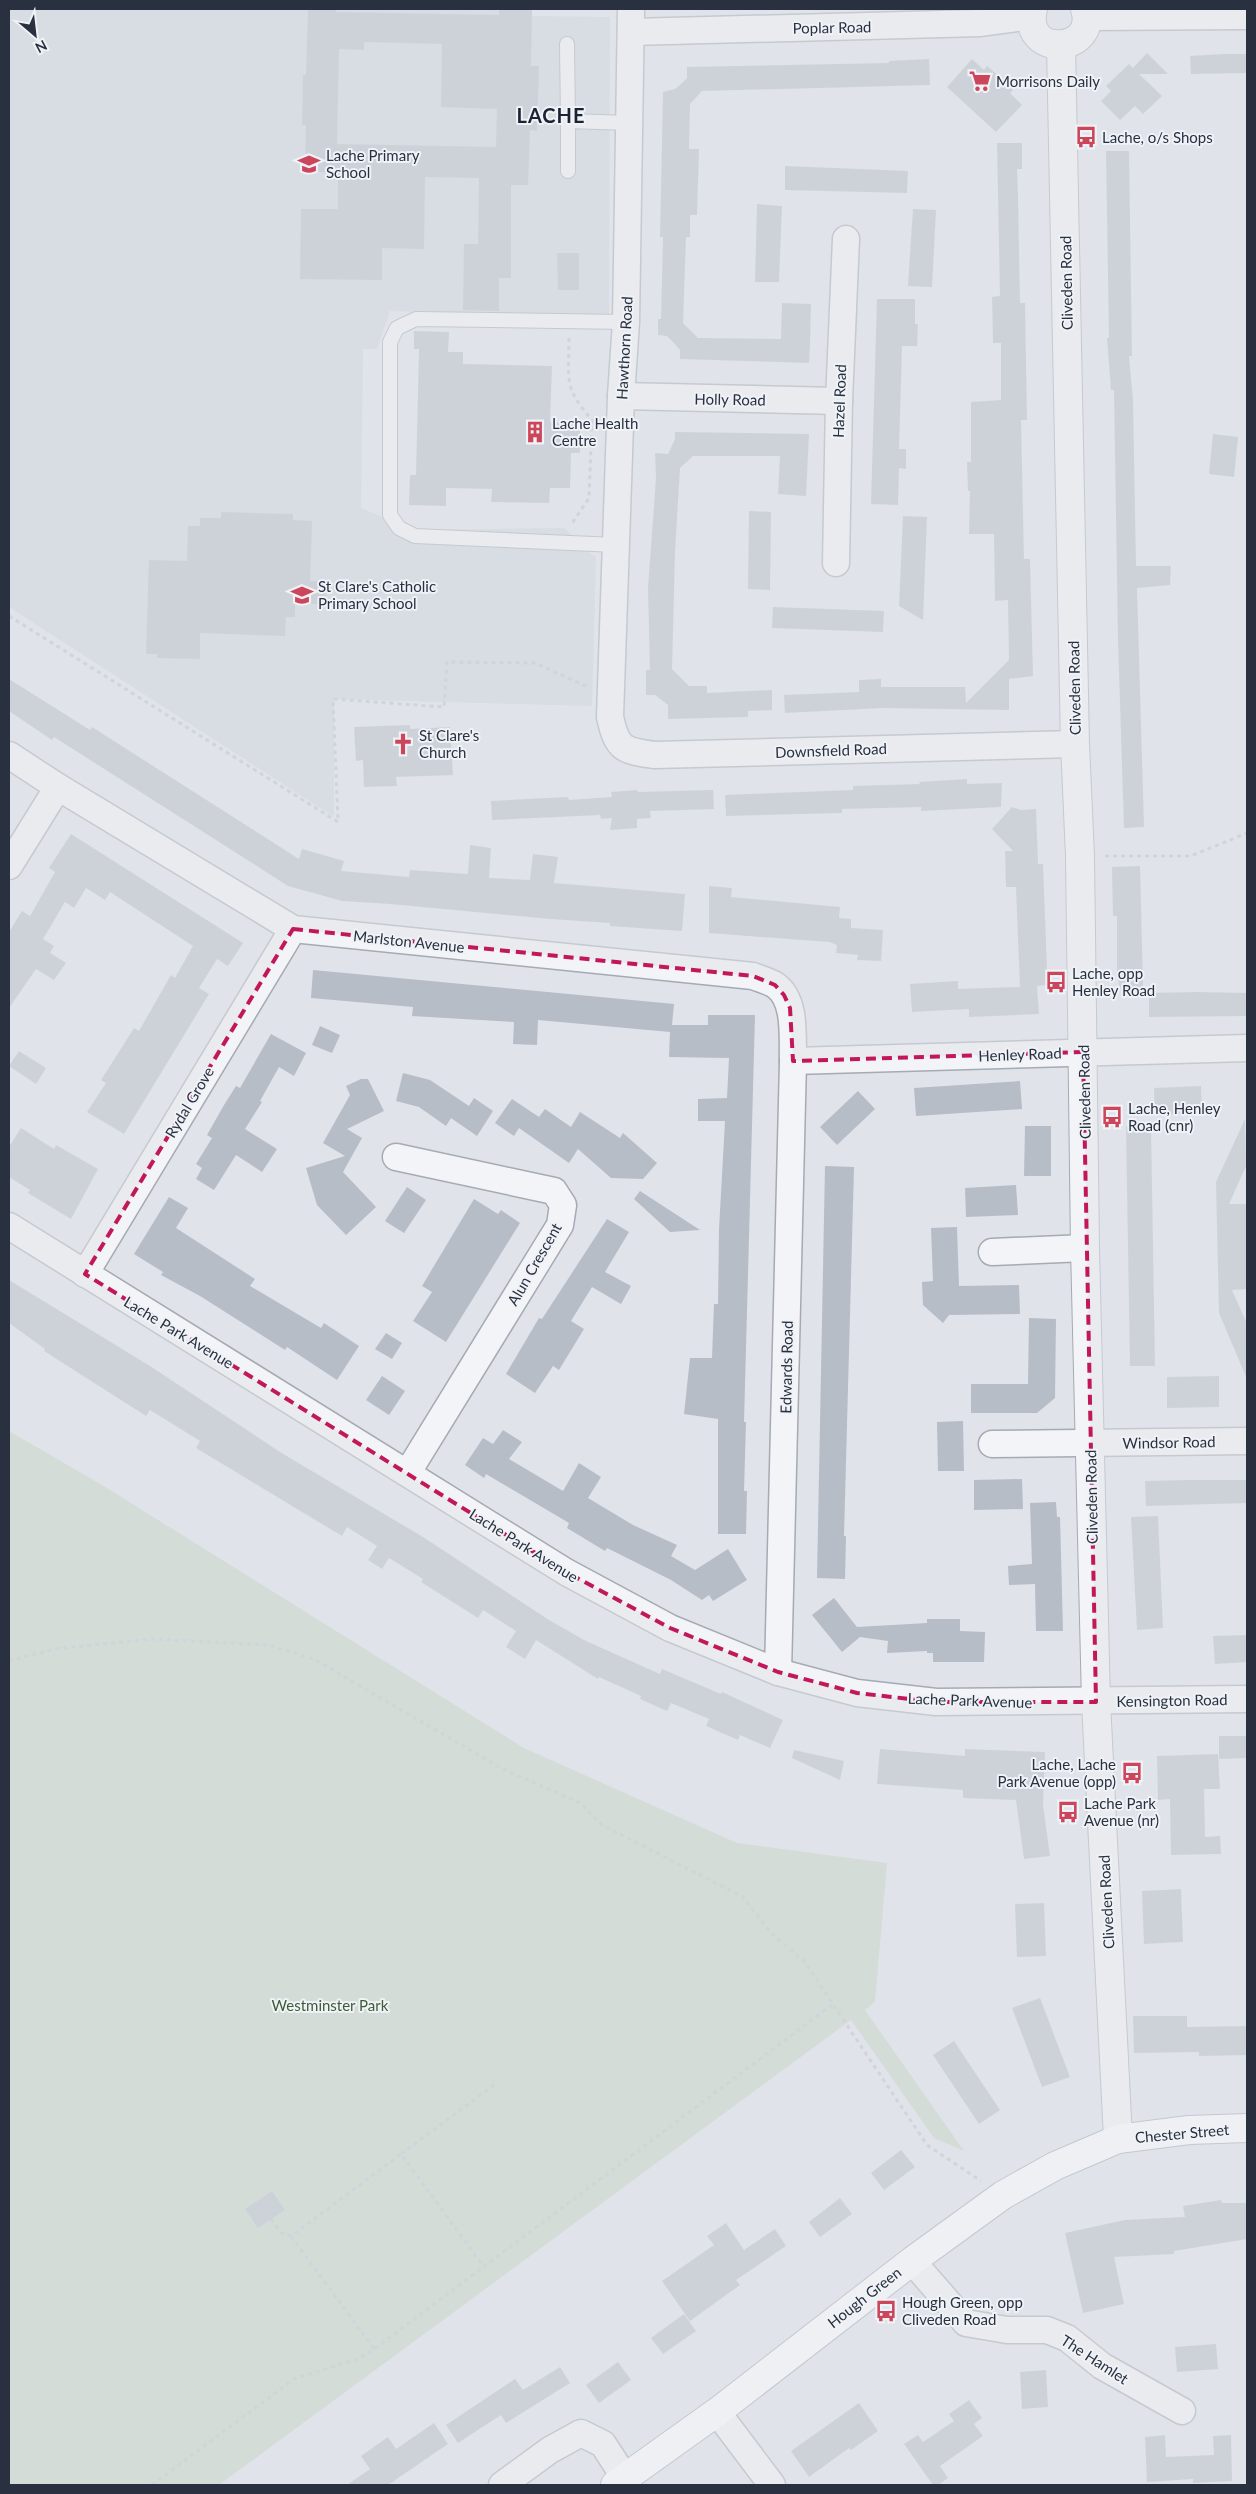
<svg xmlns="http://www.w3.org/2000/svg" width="1256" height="2494" viewBox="0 0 1256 2494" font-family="Lato,sans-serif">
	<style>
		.built { fill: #ced3db }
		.green { fill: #c6d3c1 }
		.building { fill: #b7bdc6; fill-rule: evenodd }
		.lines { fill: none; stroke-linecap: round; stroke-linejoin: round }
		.service-casing { stroke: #a5aab3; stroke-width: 16 }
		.minor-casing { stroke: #a5aab3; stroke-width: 29 }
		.tertiary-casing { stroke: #a5aab3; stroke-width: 30 }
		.primary-casing { stroke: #9fa8b5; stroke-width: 30 }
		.path { stroke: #bec1c7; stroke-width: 3; stroke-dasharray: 4 4; stroke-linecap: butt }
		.service { stroke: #f3f4f7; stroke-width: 14 }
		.minor { stroke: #f3f4f7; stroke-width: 26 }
		.tertiary { stroke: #f3f4f7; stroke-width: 28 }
		.primary { stroke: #fff; stroke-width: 28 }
		.marked { fill: none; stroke: #c2185b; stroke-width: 4; stroke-dasharray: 10 6; stroke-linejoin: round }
		.labels { text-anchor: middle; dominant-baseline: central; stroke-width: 4; stroke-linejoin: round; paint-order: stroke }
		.street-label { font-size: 15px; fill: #293140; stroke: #eff2f6 }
		.poi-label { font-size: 15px; fill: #293140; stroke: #eff2f6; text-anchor: start }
		.park-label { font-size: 15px; fill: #3d5c36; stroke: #eff2f6 }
		.district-label { font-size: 20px; font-weight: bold; letter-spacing: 1px; fill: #1b2231; stroke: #eff2f6 }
	</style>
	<rect width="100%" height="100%" fill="#e0e3e9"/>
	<path class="built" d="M9,9H525V16L610,17L609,317L390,311L377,349H363V352L361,508L414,530L565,528L584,550L596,557L592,706L334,699V817L9,607Z"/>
	<path class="green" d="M9,1431L102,1485L524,1748L737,1843L887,1863L875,2002L865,2010L964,2151L934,2138L851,2020L219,2485H9Z"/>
	<g class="building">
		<path d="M308,9H337L336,12L499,15V9H532L531,66H539L537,131L530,130L528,185H511V278H499V311L463,310L464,244H478L479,178L425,177L424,249L382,248V280L300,279L301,209H338V172H305L306,125H302L303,75H306ZM364,42L442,44L441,107L497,109L496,147L337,144L339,49L364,50Z"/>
		<path d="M1147,53L1168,74H1139L1162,96L1143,114L1135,106L1120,120L1101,101L1111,91L1106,86L1129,64L1133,68Z"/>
		<path d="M1223,54H1247V73L1191,74L1190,56Z"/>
		<path d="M929,59L930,85L702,91L690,104L689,149H699L697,215H690V237H686L683,323L698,338L781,339L782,303L811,304L810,345L809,363L680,359V350L674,343L667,336L658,335V319H661L663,237H660L663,92L675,89L682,83L687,78V67L889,63V61Z"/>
		<path d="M972,59L984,70L987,66L1001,78L1013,90L1010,93L1022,105L996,132L947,87Z"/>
		<path d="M997,143H1022V169H1017L1018,195L1020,303H1025L1027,420H1021L1024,559H1030L1033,676L1009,679V710L882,708L785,713L784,695L859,692V680L881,679V687H965L966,703L1009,660L1008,600L995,601L994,534H969L970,491H968L967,462H971V402L1001,400V343H993L992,297L1000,296Z"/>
		<path d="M1106,151H1129L1132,356H1129L1133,400L1136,566H1171L1170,585L1137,588L1144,827L1124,828L1118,639L1114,390H1111L1107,338H1109Z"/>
		<path d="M785,166L908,171L907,193L785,190Z"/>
		<path d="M757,204L782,206L779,282H755Z"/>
		<path d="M913,209L936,210L932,287L908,286Z"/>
		<path d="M557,253H579V290H558Z"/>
		<path d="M877,299H915V324H918L917,346H902L899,449H906V469L899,468L898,505L871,504Z"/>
		<path d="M414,331L449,332L448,352H463V364L552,366L550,422L580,423V453H571L570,488H550L549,503L491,502L492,489L446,488V506L409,505L410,475H416L419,349H414Z"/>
		<path d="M675,432L809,434L806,496L778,494L780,456H693L680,468L675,552L672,669L689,686H707V693L772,690V710L748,711V717L668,719V705L655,695H646V670H650L648,588L656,478L655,453L668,454L675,439Z"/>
		<path d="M1213,434L1238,437L1234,477L1209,474Z"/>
		<path d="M749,511L771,512L770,590L748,589Z"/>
		<path d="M221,512L293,514V520L312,521L310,581H327L326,604H295V617H286L285,636L200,633V659L157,658V654H146L149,560L187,561L188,526H200V518H221Z"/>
		<path d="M903,516L927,517L923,620L899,606Z"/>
		<path d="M773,607L884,611L883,632L772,628Z"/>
		<path d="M9,679L90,730L92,727L299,859L302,849L344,861L341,871L409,877L410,870L468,874L470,845L491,848L489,878L530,880L533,854L558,857L554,883L685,894L682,931L610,926V923L550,919L390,904L342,901L288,886L54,737L52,740L9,711Z"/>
		<path d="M410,725V729L450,727L453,775L396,777L397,786L364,787L363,760L356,761L354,727Z"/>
		<path d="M967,779V784L1002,783L1001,807L921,811V807L842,809V813L726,816L725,795L853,790V786L920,784L919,782Z"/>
		<path d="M637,790L638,792L713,790L714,809L650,811L651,818L637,819V828L610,830L612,818L601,819L600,815L492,820L491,801L568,797L569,800L612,797L611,792Z"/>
		<path d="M1012,807L1021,810L1036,809L1038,864H1043L1047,970L1045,985L1037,986L1039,1014L969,1017V1009L912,1012L910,984L958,981V989L1020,987L1016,887H1006L1005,851H1013L992,829Z"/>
		<path d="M71,834L243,943L228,966L217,959L199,988L209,994L124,1134L87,1112L106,1083L101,1080L134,1028L139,1031L171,975L175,978L193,946L110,892L105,900L86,888L74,908L65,902L43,939L54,946L50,953L66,963L54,980L36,969L9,1008V932L22,911L30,916L55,872L49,868Z"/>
		<path d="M1140,866L1143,987L1120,989L1117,973V916H1113L1112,867Z"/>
		<path d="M709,886L732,888L731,897L840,907L839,918L851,919V928L883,930L881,961L857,960L858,955L836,953L837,945L829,942L709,933Z"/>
		<path d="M313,970L674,1004L672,1025H708V1015H755L744,1422H746L744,1491H747L746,1534H718V1419L684,1414L690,1358H712L714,1304H718L719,1229L725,1121H698V1099L727,1098L729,1058L669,1057L670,1032L538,1020L537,1045L513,1044L514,1022L412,1016L413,1007L311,998Z"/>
		<path d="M1198,992L1247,993V1016L1149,1017V993Z"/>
		<path d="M320,1026L340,1035L332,1053L312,1045Z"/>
		<path d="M271,1034L306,1053L294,1076L279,1067L260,1101L262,1102L245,1129L277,1149L262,1172L236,1155L214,1190L196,1179L202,1168L196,1164L212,1138L207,1135L224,1105L236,1086L240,1088Z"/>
		<path d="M19,1051L46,1068L36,1084L9,1066Z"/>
		<path d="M403,1073L430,1080L469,1106L474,1098L493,1111L477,1136L451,1118L446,1126L419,1107L396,1101Z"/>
		<path d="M361,1079H368L384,1111L347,1129L362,1138L343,1172L376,1207L346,1235L317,1205L306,1168L345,1156L323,1143L350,1095L346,1086Z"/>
		<path d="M1020,1081L1022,1109L916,1116L914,1088Z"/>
		<path d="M1201,1086L1202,1113L1155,1115L1154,1088Z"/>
		<path d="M858,1091L875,1109L837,1145L820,1127Z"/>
		<path d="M512,1099L539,1117L545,1109L571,1127L580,1112L620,1138L623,1133L657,1163L643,1179L611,1178L578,1149L569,1163L519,1128L514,1136L495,1123Z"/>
		<path d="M1245,1119L1246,1166L1229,1204H1247V1289L1232,1290L1247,1324V1379L1219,1313L1216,1182Z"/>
		<path d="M1025,1126H1051V1176H1024Z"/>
		<path d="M1151,1126L1155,1366H1130L1126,1127Z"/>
		<path d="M21,1128L54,1149L56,1145L98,1169L71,1219L28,1193L30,1190L9,1177V1147Z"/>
		<path d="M825,1166L854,1167L844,1536H846L845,1579L817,1578Z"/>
		<path d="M1016,1185L1018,1215L966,1217L965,1188Z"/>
		<path d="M407,1187L426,1200L404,1233L385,1221Z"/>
		<path d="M640,1191L700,1230L670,1232L634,1199Z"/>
		<path d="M169,1197L188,1208L176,1228L255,1279L250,1286L321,1328L324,1323L359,1346L337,1380L287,1347L285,1350L200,1296L161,1275L163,1272L134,1254Z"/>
		<path d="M474,1199L498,1214L501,1210L520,1223L446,1342L413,1321L432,1292L422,1286Z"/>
		<path d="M607,1219L629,1232L605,1272L631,1286L621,1304L592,1287L571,1321L584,1329L559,1370L553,1366L535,1393L506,1374L539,1318L542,1319Z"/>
		<path d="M957,1227L959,1286L1019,1285L1020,1314L949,1315L943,1323L923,1305L922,1282L933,1281L931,1228Z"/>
		<path d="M9,1280L150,1366L280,1452L423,1537L549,1620L586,1641L660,1674L662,1669L721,1694L722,1692L783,1720L770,1748L740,1735L738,1740L706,1726L709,1719L671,1703L667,1711L640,1699L641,1696L599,1677L598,1679L536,1640L525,1659L506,1647L516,1631L483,1610L478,1618L421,1582L423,1579L389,1558L382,1569L368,1560L377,1546L347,1527L342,1536L196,1448L200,1441L150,1410L146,1416L44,1351L45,1349L9,1323Z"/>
		<path d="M1029,1318L1056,1319L1055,1398L1037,1413H971V1384H1028Z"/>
		<path d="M386,1333L402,1343L392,1359L375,1349Z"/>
		<path d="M382,1376L405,1391L389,1415L366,1400Z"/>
		<path d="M1219,1376V1407L1167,1408V1377Z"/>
		<path d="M963,1421L964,1471H938L937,1422Z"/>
		<path d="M503,1430L522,1442L509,1459L563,1491L579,1463L601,1477L588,1498L633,1525L677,1545L671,1556L695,1570L728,1549L747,1580L713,1601L709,1595L702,1600L671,1580L607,1548L605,1551L567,1528L569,1523L486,1474L484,1478L465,1465L483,1438L493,1444Z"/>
		<path d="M1022,1479L1023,1509L974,1510V1480Z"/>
		<path d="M1190,1480H1247V1503L1146,1506L1145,1481Z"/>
		<path d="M1056,1502L1057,1517H1060L1063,1631H1036L1035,1584L1009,1585L1008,1566L1032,1564L1030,1503Z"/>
		<path d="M1158,1516L1163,1628L1137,1630L1131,1517Z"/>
		<path d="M834,1598L857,1627L927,1623V1619H960V1631L985,1632L984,1662H933V1653H927V1651L887,1653L888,1641L860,1637L842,1652L812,1615Z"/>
		<path d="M1247,1635V1662L1215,1664L1213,1636Z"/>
		<path d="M1219,1736H1247V1758L1219,1759Z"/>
		<path d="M880,1749L965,1756V1749L1045,1752L1043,1805L1050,1856L1024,1859L1016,1800L963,1798V1790L877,1784Z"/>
		<path d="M794,1750L844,1761L840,1780L792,1758Z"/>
		<path d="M1218,1754L1220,1789H1204L1205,1837L1220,1836L1221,1854L1171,1855L1170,1799L1158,1800L1157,1756Z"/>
		<path d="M1181,1889L1183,1942L1144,1944L1142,1891Z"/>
		<path d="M1044,1903L1046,1956L1017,1957L1015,1904Z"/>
		<path d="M1040,1998L1070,2077L1042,2087L1012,2008Z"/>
		<path d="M1133,2016H1187V2027L1247,2026V2055L1199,2056V2052L1134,2053Z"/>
		<path d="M954,2041L1000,2110L979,2124L933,2055Z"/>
		<path d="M901,2150L915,2167L884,2190L871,2173Z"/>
		<path d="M272,2191L285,2210L258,2228L245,2209Z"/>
		<path d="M840,2198L852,2214L820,2237L809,2222Z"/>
		<path d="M1221,2200L1222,2203H1247V2239L1174,2251V2254L1114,2257L1124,2304L1083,2313L1065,2233L1125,2220L1185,2217L1183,2206Z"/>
		<path d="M726,2223L744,2250L775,2229L786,2246L736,2280L740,2285L690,2321L662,2281L714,2245L707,2236Z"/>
		<path d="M684,2314L696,2331L663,2354L651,2338Z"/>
		<path d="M1216,2344L1218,2369L1177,2372L1175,2347Z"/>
		<path d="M618,2362L631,2380L599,2403L586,2385Z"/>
		<path d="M560,2367L570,2383L506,2423L501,2415L458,2443L446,2425L515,2379L523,2390Z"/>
		<path d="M1046,2370L1048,2407L1022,2409L1020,2372Z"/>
		<path d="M969,2400L982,2418L974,2424L983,2436L940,2466L948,2478L938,2485H933L904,2444L918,2435L923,2442L954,2421L949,2414Z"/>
		<path d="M859,2403L878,2431L851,2450L849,2448L809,2477L791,2451Z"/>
		<path d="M434,2423L448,2444L388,2485H347L370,2469L361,2456L388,2437L396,2449Z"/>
		<path d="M1165,2435L1166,2457L1214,2455L1213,2436L1231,2435L1232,2481L1193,2483V2479L1147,2482L1145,2437Z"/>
	</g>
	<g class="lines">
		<g class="service-casing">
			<g id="service">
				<path d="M567,44L568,121"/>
				<path d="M568,171V121L629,123"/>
				<path d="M616,545L415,536L399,528L390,515V342L397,328L416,319L626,322"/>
			</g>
		</g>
		<g class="minor-casing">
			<g id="minor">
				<path d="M631,9L626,322L621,396L610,717C617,749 623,751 655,755L1075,744"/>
				<path d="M1088,17L1247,16"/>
				<path d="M631,32L981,23L1031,16"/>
				<path d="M621,396L839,401"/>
				<path d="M836,563L839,401L846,239"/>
				<path d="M9,755L58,787L293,929L753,976C760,979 769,981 775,985C797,1000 792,1038 793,1061L778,1672"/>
				<path d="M9,866L58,787"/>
				<path d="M793,1061L1247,1048"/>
				<path d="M396,1157L554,1191L563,1205L560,1225L408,1472"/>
				<path d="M9,1226L566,1572L670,1628L778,1672L857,1693L936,1702L1247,1699"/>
				<path d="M992,1252L1085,1248"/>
				<path d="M85,1274L293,929"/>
				<path d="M992,1444L1247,1441"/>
				<path d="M912,2261L966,2323L1007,2330H1047L1067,2338L1102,2366L1182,2411"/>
				<path d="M717,2412L772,2485"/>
				<path d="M502,2485L550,2450L581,2433L603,2444L625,2478"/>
			</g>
		</g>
		<g class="tertiary-casing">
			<g id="tertiary">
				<path d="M1033,9C1021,59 1099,53 1085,9"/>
				<path d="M1061,45L1075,744L1080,856L1085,1248L1096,1702L1118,2139"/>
			</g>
		</g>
		<g class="primary-casing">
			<path id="primary" d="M615,2485L717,2412L912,2261L1003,2195L1055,2166L1118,2139L1189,2130L1247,2128"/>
		</g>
		<g class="path">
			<path d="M569,338C569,380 563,387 592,420L589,498L571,525"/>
			<path d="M9,616L338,822L333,699L444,707L447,662L535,663L588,687"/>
			<path d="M1105,856H1191L1247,833"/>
			<path d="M9,1661L54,1649L151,1639L269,1645L314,1659L499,1767L580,1803L602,1825L743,1897L772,1934L804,1961L927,2145L981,2181"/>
			<path d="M401,2154L497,2083"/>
			<path d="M271,2219L281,2233L291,2236L401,2154L484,2267"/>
			<path d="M291,2236L374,2349"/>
			<path d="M152,2485L294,2379L360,2358L374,2349L833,2004"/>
		</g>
		<use href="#service" class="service"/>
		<use href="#minor" class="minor"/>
		<use href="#tertiary" class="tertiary"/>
		<use href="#primary" class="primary"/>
	</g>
	<path d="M0 0H1256V2494H0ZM293,929L753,976L775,985L784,995L790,1008L793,1061L1083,1052L1096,1702H936L857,1693L778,1672L670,1628L566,1572L85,1274Z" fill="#e0e3e9" fill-opacity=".55" fill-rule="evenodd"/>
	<path class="marked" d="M293,929L753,976L775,985L784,995L790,1008L793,1061L1083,1052L1096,1702H936L857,1693L778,1672L670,1628L566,1572L85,1274Z"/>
	<defs>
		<g id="supermarket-bare" transform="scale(1.725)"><path d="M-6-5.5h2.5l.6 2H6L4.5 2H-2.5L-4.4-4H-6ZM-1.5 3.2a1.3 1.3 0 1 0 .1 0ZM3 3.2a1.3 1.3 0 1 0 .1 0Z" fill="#cd455a" stroke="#eff2f6" stroke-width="2.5" paint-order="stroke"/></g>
		<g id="bus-bare" transform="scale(1.725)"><path d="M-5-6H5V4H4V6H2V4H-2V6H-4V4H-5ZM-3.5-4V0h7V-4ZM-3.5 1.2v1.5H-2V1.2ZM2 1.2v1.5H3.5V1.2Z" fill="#cd455a" stroke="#eff2f6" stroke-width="2.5" paint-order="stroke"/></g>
		<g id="school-bare" transform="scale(1.725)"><path d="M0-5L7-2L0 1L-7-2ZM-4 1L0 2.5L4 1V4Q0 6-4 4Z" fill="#cd455a" stroke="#eff2f6" stroke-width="2.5" paint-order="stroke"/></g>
		<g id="building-bare" transform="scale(1.725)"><path d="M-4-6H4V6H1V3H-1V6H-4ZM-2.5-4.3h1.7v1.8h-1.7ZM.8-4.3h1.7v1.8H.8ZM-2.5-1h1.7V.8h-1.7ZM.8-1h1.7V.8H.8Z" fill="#cd455a" stroke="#eff2f6" stroke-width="2.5" paint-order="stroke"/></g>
		<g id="church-bare" transform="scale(1.725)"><path d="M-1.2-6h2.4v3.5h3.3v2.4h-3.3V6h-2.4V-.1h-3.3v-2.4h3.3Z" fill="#cd455a" stroke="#eff2f6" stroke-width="2.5" paint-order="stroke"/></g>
	</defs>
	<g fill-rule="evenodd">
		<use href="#supermarket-bare" x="980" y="81"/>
		<use href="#bus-bare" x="1086" y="137"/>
		<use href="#school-bare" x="309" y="164"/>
		<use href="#building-bare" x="535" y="432"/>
		<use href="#school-bare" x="302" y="595"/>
		<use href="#church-bare" x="403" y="744"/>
		<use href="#bus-bare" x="1056" y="982"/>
		<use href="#bus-bare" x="1112" y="1117"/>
		<use href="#bus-bare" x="1132" y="1773"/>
		<use href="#bus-bare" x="1068" y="1812"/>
		<use href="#bus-bare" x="886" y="2311"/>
	</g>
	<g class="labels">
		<g class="street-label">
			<text transform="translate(832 27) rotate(-1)">Poplar Road</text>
			<text transform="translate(1066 283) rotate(-91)">Cliveden Road</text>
			<text transform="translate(624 348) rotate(-87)">Hawthorn Road</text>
			<text transform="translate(730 399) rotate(1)">Holly Road</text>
			<text transform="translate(839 401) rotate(-88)">Hazel Road</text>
			<text transform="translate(1074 688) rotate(-91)">Cliveden Road</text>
			<text transform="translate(831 750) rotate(-2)">Downsfield Road</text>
			<text transform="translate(409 941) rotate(6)">Marlston Avenue</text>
			<text transform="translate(1020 1054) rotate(-2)">Henley Road</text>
			<text transform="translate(1084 1092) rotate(-91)">Cliveden Road</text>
			<text transform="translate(189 1102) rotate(-59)">Rydal Grove</text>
			<text transform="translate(534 1264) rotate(-60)">Alun Crescent</text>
			<text transform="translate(179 1332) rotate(31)">Lache Park Avenue</text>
			<text transform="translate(786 1367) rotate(-89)">Edwards Road</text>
			<text transform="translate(1169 1442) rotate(-1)">Windsor Road</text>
			<text transform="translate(1091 1497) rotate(-91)">Cliveden Road</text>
			<text transform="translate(524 1545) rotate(32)">Lache Park Avenue</text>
			<text transform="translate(970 1700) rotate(2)">Lache Park Avenue</text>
			<text transform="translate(1172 1700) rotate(-1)">Kensington Road</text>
			<text transform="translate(1106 1902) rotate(-93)">Cliveden Road</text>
			<text transform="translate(1182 2133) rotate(-5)">Chester Street</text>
			<text transform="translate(864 2297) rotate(-38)">Hough Green</text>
			<text transform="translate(1095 2359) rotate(33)">The Hamlet</text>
		</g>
		<g class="poi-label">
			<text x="996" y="81">Morrisons Daily</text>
			<text x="1102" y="137">Lache, o/s Shops</text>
			<text x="326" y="155">Lache Primary<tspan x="326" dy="17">School</tspan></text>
			<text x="552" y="423">Lache Health<tspan x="552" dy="17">Centre</tspan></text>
			<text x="318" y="586">St Clare's Catholic<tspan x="318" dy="17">Primary School</tspan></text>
			<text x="419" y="735">St Clare's<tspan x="419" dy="17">Church</tspan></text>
			<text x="1072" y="973">Lache, opp<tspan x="1072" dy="17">Henley Road</tspan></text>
			<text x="1128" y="1108">Lache, Henley<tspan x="1128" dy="17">Road (cnr)</tspan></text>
			<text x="1116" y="1764" text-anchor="end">Lache, Lache<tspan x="1116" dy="17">Park Avenue (opp)</tspan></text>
			<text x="1084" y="1803">Lache Park<tspan x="1084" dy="17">Avenue (nr)</tspan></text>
			<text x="902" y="2302">Hough Green, opp<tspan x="902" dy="17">Cliveden Road</tspan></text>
		</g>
		<g class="park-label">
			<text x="330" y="2005">Westminster Park</text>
		</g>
		<g class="district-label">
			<text x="551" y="115">LACHE</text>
		</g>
	</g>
	<rect width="1256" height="2494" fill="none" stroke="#293140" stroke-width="20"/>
	<g transform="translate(35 35) rotate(152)" stroke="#eff2f6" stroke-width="4" paint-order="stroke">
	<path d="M0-4L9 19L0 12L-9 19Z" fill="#293140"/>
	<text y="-8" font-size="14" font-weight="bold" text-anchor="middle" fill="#293140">N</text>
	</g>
</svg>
